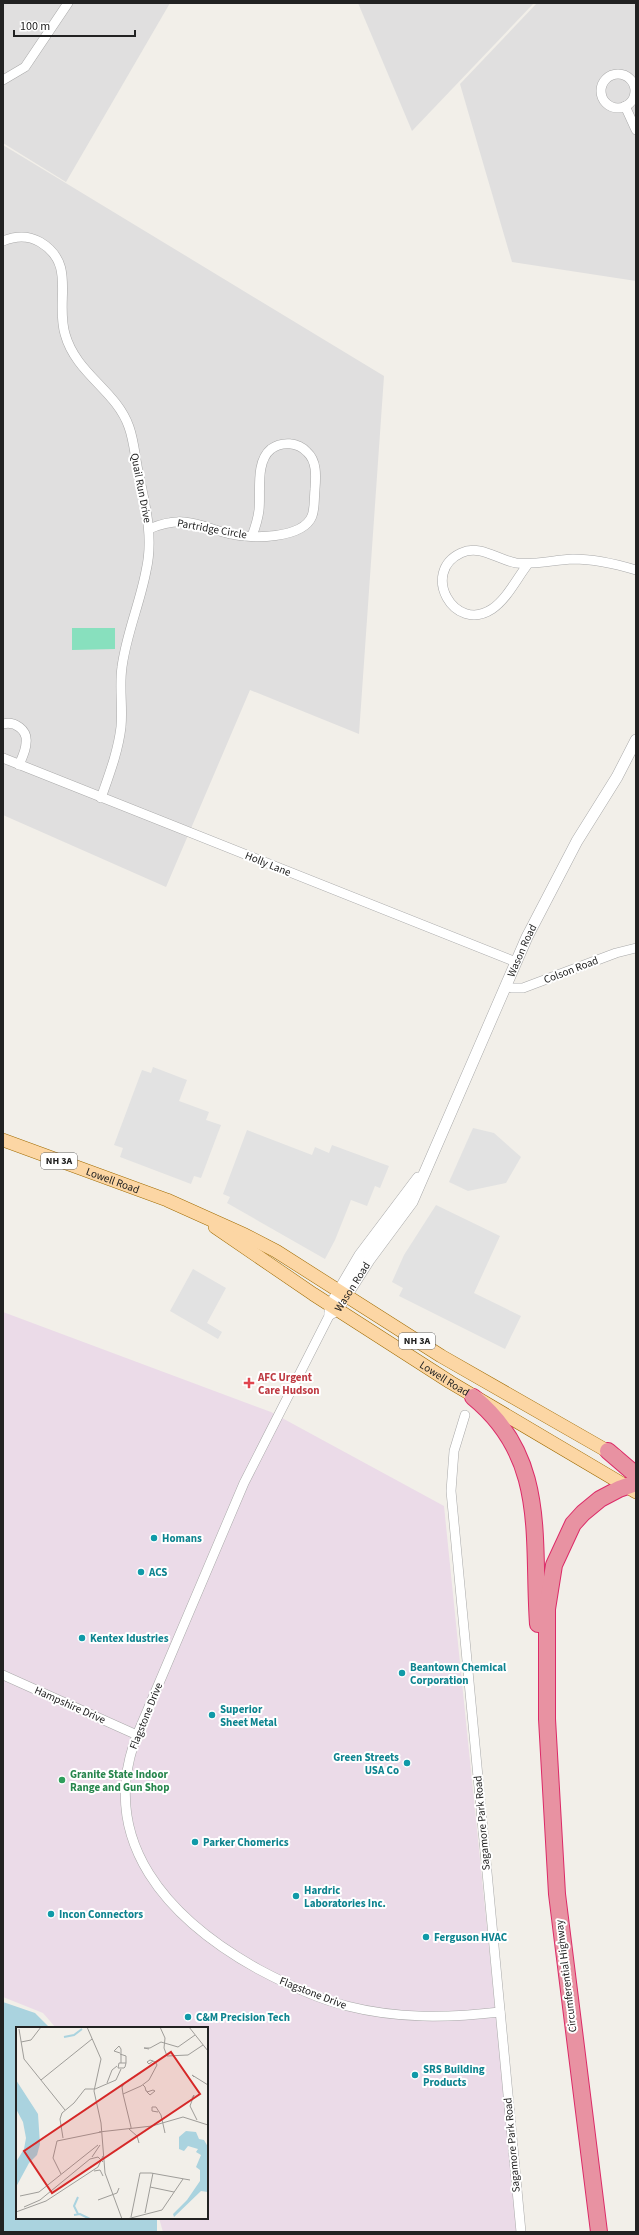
<svg xmlns="http://www.w3.org/2000/svg" width="639" height="2235" viewBox="0 0 639 2235" font-family="'Source Sans 3',sans-serif">
	<style>
		.residential { fill: #e0dfdf }
		.industrial { fill: #ebdbe8 }
		.pitch { fill: #88e0be }
		.parking { fill: #e2e2e2 }
		.water { fill: #aad3df }
		.lines { fill: none; stroke-linecap: round; stroke-linejoin: round }
		.minor-casing { stroke: #a9a9a9; stroke-width: 10 }
		.tertiary-casing { stroke: #a9a9a9; stroke-width: 12 }
		.primary-casing { stroke: #a06b00; stroke-width: 14 }
		.motorway-casing { stroke: #dc2a67; stroke-width: 18 }
		.minor { stroke: #fff; stroke-width: 9 }
		.tertiary { stroke: #fff; stroke-width: 11 }
		.primary { stroke: #fcd6a4; stroke-width: 13 }
		.motorway { stroke: #e892a2; stroke-width: 16 }
		.health-dot { fill: #e0444e; stroke: #fff; stroke-width: 1.5 }
		.culture-dot { fill: #0f9aa8; stroke: #fff; stroke-width: 1.5 }
		.leisure-dot { fill: #2e9e5b; stroke: #fff; stroke-width: 1.5 }
		.labels { text-anchor: middle; dominant-baseline: central; stroke-width: 4; stroke-linejoin: round; paint-order: stroke }
		.shield { fill: #fff; stroke: #646464; stroke-width: 1 }
		.shield-label { font-size: 10px; font-weight: bold; fill: #222 }
		.street-label { font-size: 11px; fill: #222; stroke: #fff }
		.health-label { font-size: 11px; font-weight: bold; fill: #be3a42; stroke: #fff; text-anchor: start }
		.culture-label { font-size: 11px; font-weight: bold; fill: #0d838f; stroke: #fff; text-anchor: start }
		.leisure-label { font-size: 11px; font-weight: bold; fill: #27864d; stroke: #fff; text-anchor: start }
		.inset-river { fill: none; stroke: #aad3df; stroke-width: 2 }
		.inset-road { fill: none; stroke: #9f9d99; stroke-width: 1 }
		.view { fill: #d62828; fill-opacity: 0.15; stroke: #d62828; stroke-width: 2 }
		.inset-edge { fill: none; stroke: #222; stroke-width: 2 }
	</style>
	<rect width="100%" height="100%" fill="#f2efe9"/>
	<g class="residential">
		<path d="M3,3H170L66,182L3,143Z"/>
		<path d="M358,3H534L412,131Z"/>
		<path d="M537,3H636V281L512,262L460,84Z"/>
		<path d="M3,145L384,376L359,734L250,690L166,887L3,815Z"/>
	</g>
	<path class="industrial" d="M3,1312L271,1412L444,1506L518,2232H163L159,2218H207V2028H56L43,2013L3,1997Z"/>
	<path class="pitch" d="M72,628H115V649L72,650Z"/>
	<g class="parking">
		<path d="M153,1067L187,1080L179,1101L209,1112L206,1120L221,1125L201,1178L194,1176L191,1184L120,1157L123,1148L114,1145L142,1070L151,1073Z"/>
		<path d="M473,1128L494,1133L521,1157L506,1183L468,1191L449,1182Z"/>
		<path d="M247,1130L312,1155L315,1147L329,1153L332,1145L389,1166L380,1188L375,1186L367,1206L351,1200L335,1240L325,1259L227,1203L230,1197L223,1194Z"/>
		<path d="M436,1205L500,1236L474,1293L521,1316L505,1349L399,1296L403,1288L392,1282L404,1255Z"/>
		<path d="M193,1269L226,1288L207,1323L222,1332L218,1339L170,1311Z"/>
	</g>
	<path class="water" d="M3,2002L35,2013L50,2028H17V2218H157V2232H3Z"/>
	<g class="lines">
		<g class="minor-casing">
			<g id="minor">
				<circle cx="618" cy="91" r="17"/>
				<path d="M3,80L25,67L68,3"/>
				<path d="M625,106L636,130"/>
				<path d="M3,241C15,236 28,235 40,242C77,264 55,300 65,334C76,374 116,390 129,427C134,441 135,456 138,471C145,504 154,537 146,571C140,603 126,635 122,667C119,687 123,707 121,727C118,752 109,775 101,798"/>
				<path d="M149,529C161,524 171,521 184,522C200,523 215,531 231,534C251,539 303,539 312,516C315,508 314,498 315,489C316,476 317,461 307,452C298,442 282,441 271,449C255,462 261,492 259,510C258,519 255,528 252,536"/>
				<path d="M528,564C517,578 507,599 492,609C454,634 420,572 461,553C480,544 498,560 516,563C535,565 554,560 573,559C594,559 616,564 636,570"/>
				<path d="M3,724C15,721 28,730 26,743C26,750 22,758 19,765"/>
				<path d="M3,758L516,962"/>
				<path d="M506,986L512,988H523L616,953L636,948"/>
				<path d="M330,1314L244,1483L137,1735C96,1842 170,1920 258,1969C286,1984 315,1998 347,2006C398,2019 448,2018 500,2012"/>
				<path d="M465,1415L454,1451L451,1491L521,2232"/>
				<path d="M3,1675L137,1735"/>
			</g>
		</g>
		<g class="tertiary-casing">
			<g id="tertiary">
				<path d="M330,1313V1306L360,1255L418,1178"/>
				<path id="s1" d="M330,1314L337,1310L369,1260L412,1202L527,937L577,841L617,777L636,740"/>
			</g>
		</g>
		<g class="primary-casing">
			<g id="primary">
				<path id="s2" d="M3,1140L167,1200L245,1235L276,1251L441,1356L616,1456"/>
				<path id="s3" d="M215,1227L313,1294L450,1382L636,1492"/>
			</g>
		</g>
		<g class="motorway-casing">
			<g id="motorway">
				<path d="M473,1397C548,1458 532,1538 538,1624"/>
				<path d="M608,1451L636,1475"/>
				<path d="M599,2232L557,1894L547,1719V1609L554,1565L573,1524L583,1513L600,1499L619,1489L636,1483"/>
			</g>
		</g>
		<use href="#minor" class="minor"/>
		<use href="#tertiary" class="tertiary"/>
		<use href="#primary" class="primary"/>
		<use href="#motorway" class="motorway"/>
	</g>
	<path class="health-dot" d="M247 1377h4v4h4v4h-4v4h-4v-4h-4v-4h4z"/>
	<g class="culture-dot">
		<circle cx="154" cy="1538" r="4"/>
		<circle cx="141" cy="1572" r="4"/>
		<circle cx="82" cy="1638" r="4"/>
		<circle cx="402" cy="1673" r="4"/>
		<circle cx="212" cy="1715" r="4"/>
		<circle cx="407" cy="1763" r="4"/>
		<circle cx="195" cy="1842" r="4"/>
		<circle cx="296" cy="1896" r="4"/>
		<circle cx="51" cy="1914" r="4"/>
		<circle cx="426" cy="1937" r="4"/>
		<circle cx="188" cy="2017" r="4"/>
		<circle cx="415" cy="2075" r="4"/>
	</g>
	<circle class="leisure-dot" cx="62" cy="1780" r="4"/>
	<g class="labels">
		<g class="shield">
			<rect x="41" y="1153" width="36" height="16" rx="3"/>
			<rect x="399" y="1333" width="36" height="16" rx="3"/>
		</g>
		<g class="shield-label">
			<text x="59" y="1161">NH 3A</text>
			<text x="417" y="1341">NH 3A</text>
		</g>
		<g class="street-label">
			<text transform="translate(141 488) rotate(79)">Quail Run Drive</text>
			<text transform="translate(212 529) rotate(10)">Partridge Circle</text>
			<text transform="translate(268 864) rotate(22)">Holly Lane</text>
			<text stroke="none"><textPath href="#s1" startOffset="414">Wason Road</textPath></text>
			<text transform="translate(571 970) rotate(-21)">Colson Road</text>
			<text stroke="none"><textPath href="#s2" startOffset="117">Lowell Road</textPath></text>
			<text stroke="none"><textPath href="#s1" startOffset="36">Wason Road</textPath></text>
			<text stroke="none"><textPath href="#s3" startOffset="275">Lowell Road</textPath></text>
			<text transform="translate(70 1705) rotate(24)">Hampshire Drive</text>
			<text transform="translate(146 1716) rotate(-68)">Flagstone Drive</text>
			<text transform="translate(482 1823) rotate(-95)">Sagamore Park Road</text>
			<text transform="translate(566 1976) rotate(-97)">Circumferential Highway</text>
			<text transform="translate(313 1993) rotate(21)">Flagstone Drive</text>
			<text transform="translate(512 2145) rotate(-95)">Sagamore Park Road</text>
		</g>
		<g class="health-label">
			<text x="258" y="1377">AFC Urgent<tspan x="258" dy="13">Care Hudson</tspan></text>
		</g>
		<g class="culture-label">
			<text x="162" y="1538">Homans</text>
			<text x="149" y="1572">ACS</text>
			<text x="90" y="1638">Kentex Idustries</text>
			<text x="410" y="1667">Beantown Chemical<tspan x="410" dy="13">Corporation</tspan></text>
			<text x="220" y="1709">Superior<tspan x="220" dy="13">Sheet Metal</tspan></text>
			<text x="399" y="1757" text-anchor="end">Green Streets<tspan x="399" dy="13">USA Co</tspan></text>
			<text x="203" y="1842">Parker Chomerics</text>
			<text x="304" y="1890">Hardric<tspan x="304" dy="13">Laboratories Inc.</tspan></text>
			<text x="59" y="1914">Incon Connectors</text>
			<text x="434" y="1937">Ferguson HVAC</text>
			<text x="196" y="2017">C&amp;M Precision Tech</text>
			<text x="423" y="2069">SRS Building<tspan x="423" dy="13">Products</tspan></text>
		</g>
		<g class="leisure-label">
			<text x="70" y="1774">Granite State Indoor<tspan x="70" dy="13">Range and Gun Shop</tspan></text>
		</g>
	</g>
	<g transform="translate(16 2027)">
		<rect width="192" height="192" fill="#f2efe9"/>
		<path d="M0,53L22,87L24,117L21,128L13,136L0,160V135L8,122L10,111L7,95L0,82ZM170,104L180,105L183,112L188,113L192,120V165L185,164L158,190L157,187L171,173L184,154V143L180,140L185,128L180,125L182,122L172,119L168,124L163,122V110Z" fill="#aad3df"/>
		<path class="inset-river" d="M48,10L58,8L66,2M62,187L58,179L62,170M58,188L64,187L74,192"/>
		<path class="inset-road" d="M71,0L85,32L78,64L85,96L89,146L106,192M144,0L149,11L148,21L151,29L172,28L187,18M173,0L192,24M3,2L8,32L49,83M5,15L15,13L25,0M133,22L128,21H134L145,15L162,20L179,8M104,26L98,24L103,19L105,22V36M104,27L110,29V36L109,40L108,41H102L103,36H110M178,50L176,48L192,58M25,53L76,12M91,56L96,43L101,39M127,58L129,60L130,64H131V65L134,68L139,64L137,63L131,65M106,60L108,57L106,59V60L107,67L115,100V102M107,67L125,59L133,53L141,38L140,36L139,35L137,34L134,33L131,35L133,37L137,34M176,71L178,68L174,79L181,93M142,85L136,84V80H140L145,88L149,106M113,102L121,109L123,116M83,105L136,99L167,90L192,98M47,111L44,92L46,86L58,76L69,62H79L100,53L105,42M76,130L84,118M78,144L84,143L87,149M45,147L37,131L41,114L85,105M134,160L158,165M4,169L23,165L82,118M82,173L101,166L103,161M8,180L24,173L74,132L82,130L87,135M0,185L30,174L82,140L87,129M129,186L137,146M115,190L124,146H135L174,153M111,192L146,183L167,152"/>
		<path class="view" d="M155,25L184,67L36,166L8,124Z"/>
		<rect width="192" height="192" class="inset-edge"/>
	</g>
	<rect width="639" height="2235" fill="none" stroke="#222222" stroke-width="8"/>
	<path d="M14 30v6h121v-6" fill="none" stroke="#222222" stroke-width="2"/>
	<text x="20" y="30" font-size="12" fill="#222222" stroke="#ffffff" stroke-width="3" paint-order="stroke">100 m</text>
</svg>
